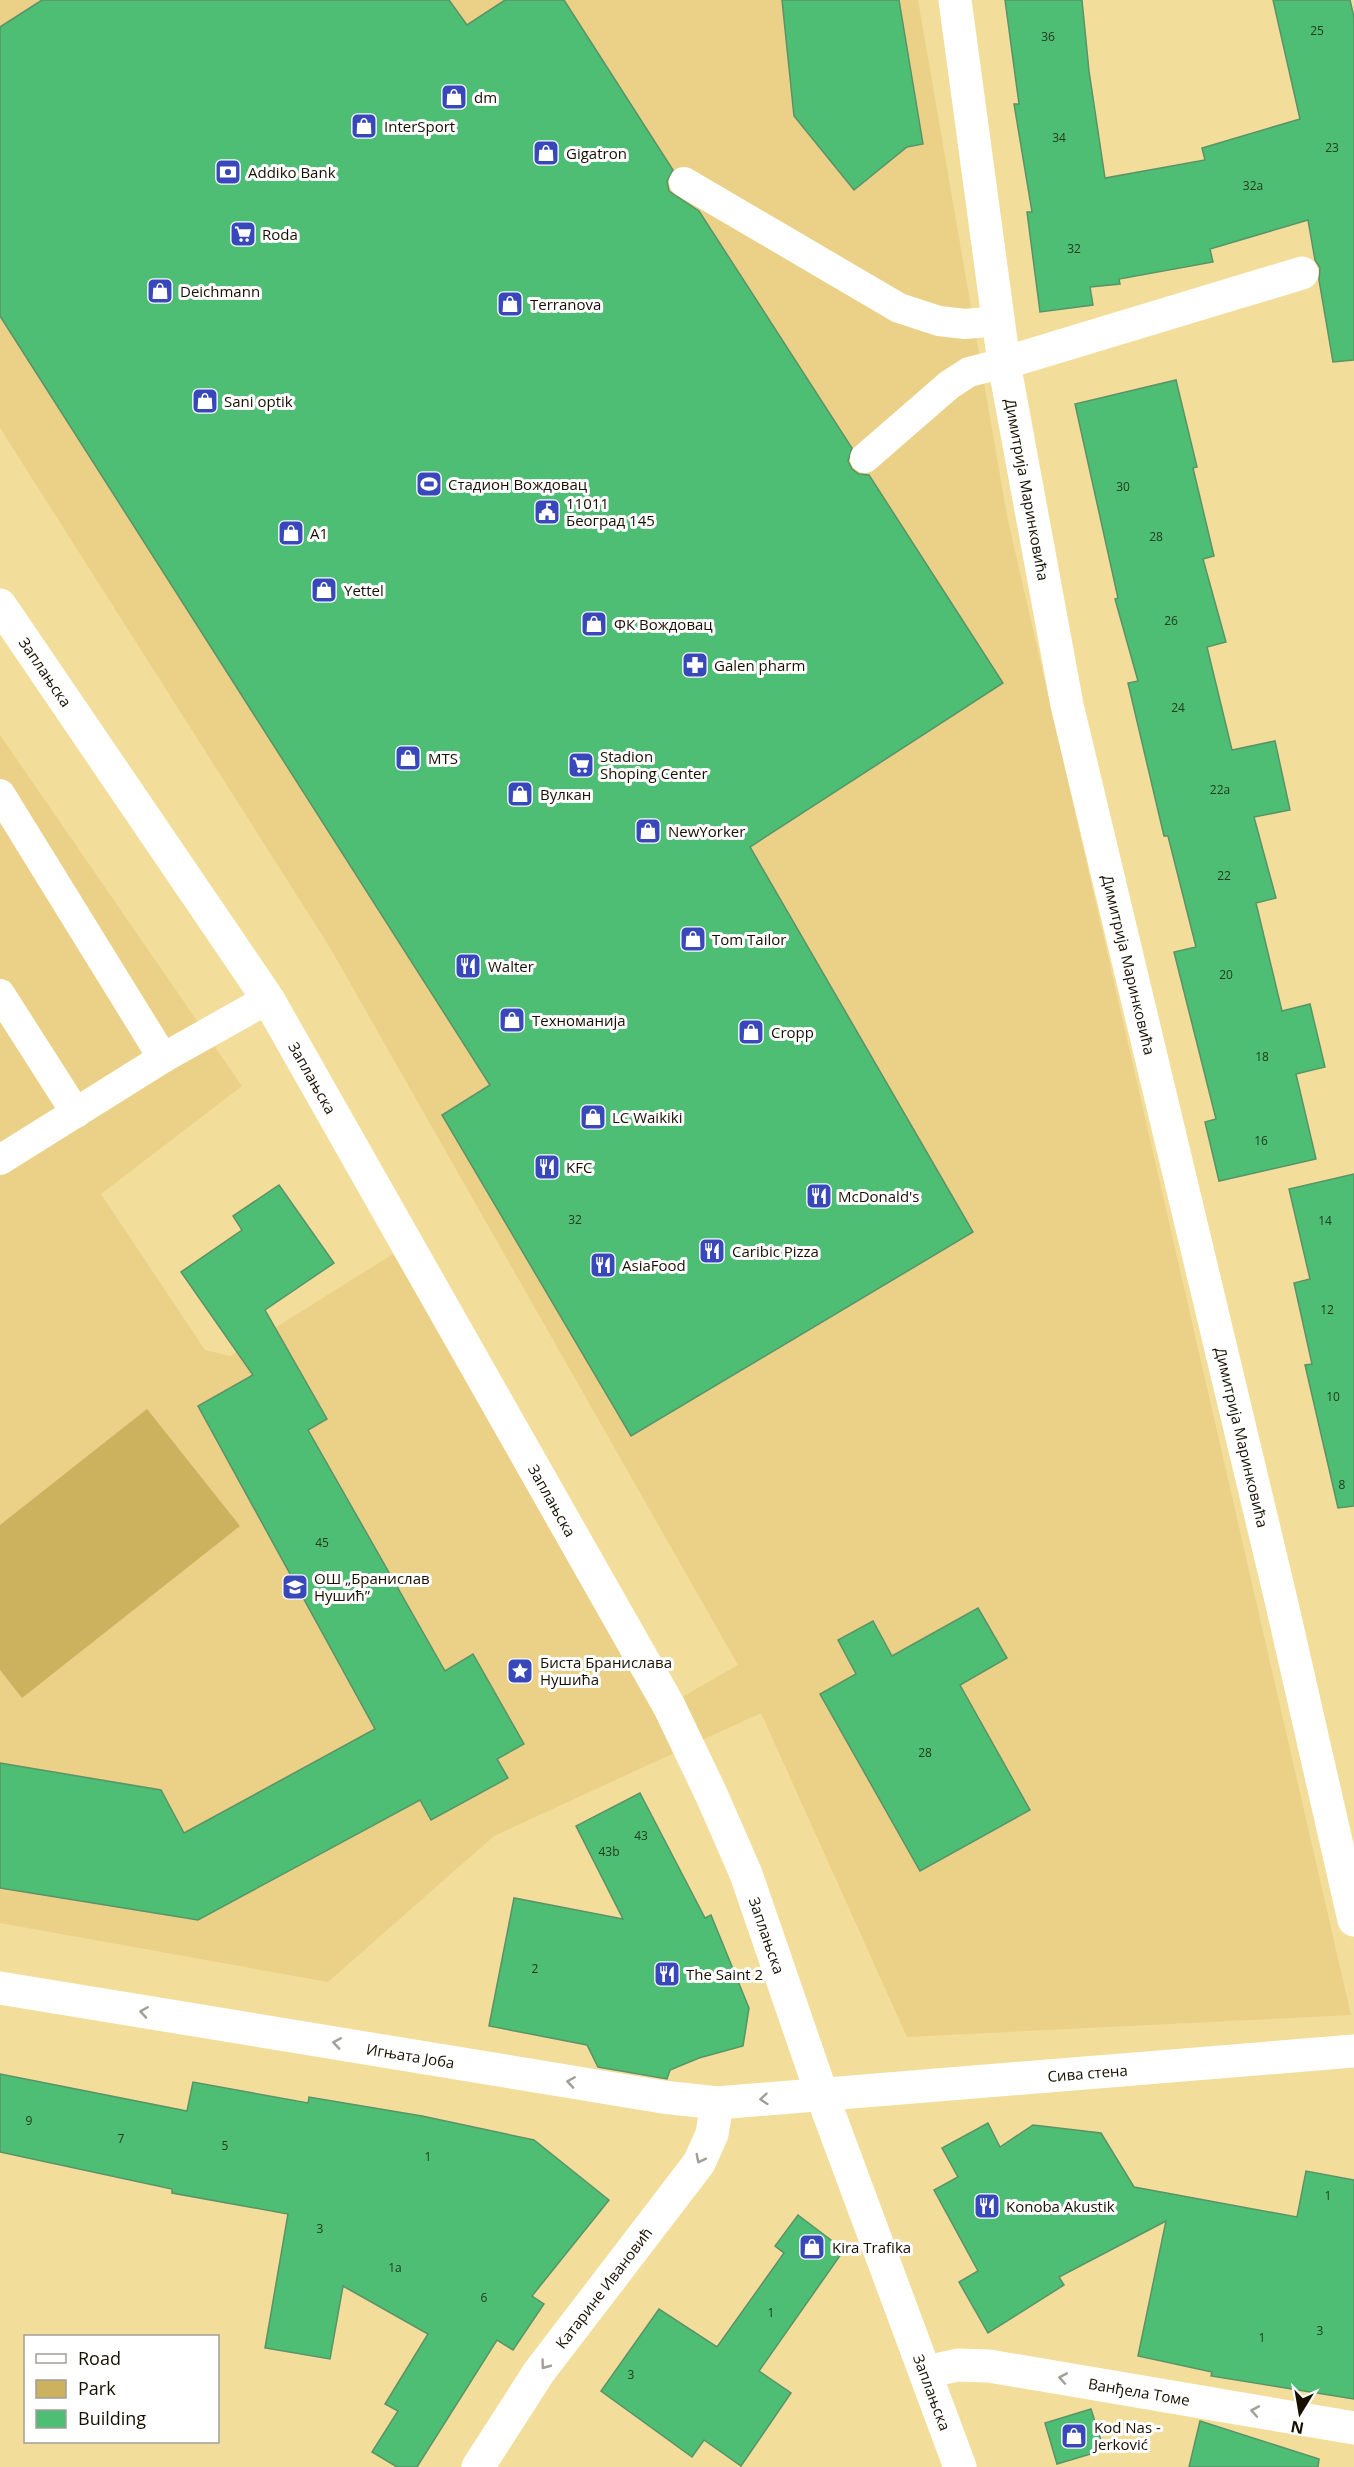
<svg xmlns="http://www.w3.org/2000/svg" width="1354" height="2467" viewBox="0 0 1354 2467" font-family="'Open Sans',sans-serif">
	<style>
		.built { fill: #ead187 }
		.green { fill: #ccb25f }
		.building { fill: #4dbe73; stroke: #599369; stroke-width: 1.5 }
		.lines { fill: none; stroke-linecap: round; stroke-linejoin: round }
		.lane { stroke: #fff; stroke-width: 30 }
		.street { stroke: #fff; stroke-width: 33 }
		.secondary { stroke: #fff; stroke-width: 33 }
		.oneway { stroke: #a29f99 }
		.labels { text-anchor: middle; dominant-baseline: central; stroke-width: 6; stroke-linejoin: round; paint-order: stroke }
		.number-label { font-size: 12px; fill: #243b1d }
		.poi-label { font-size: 15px; fill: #170f00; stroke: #fff; text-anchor: start }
		.street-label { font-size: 15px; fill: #170f00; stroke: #fff }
	</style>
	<rect width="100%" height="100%" fill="#f3dd9a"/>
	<path class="built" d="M0,0H918L1007,516L1351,2015L907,2037L761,1713L494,1836L328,1982L0,1923V735L242,1086L101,1194L205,1350L230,1356L393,1254L661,1709L738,1665L329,946L0,428Z"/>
	<path class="green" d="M147,1409L240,1526L22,1698L0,1670V1525Z"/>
	<g class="building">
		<path d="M42,0H449L467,25L505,0H564L673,170L667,181L669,191L699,211L852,448L848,461L852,469L859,474L869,475L1003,683L750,847L973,1232L631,1436L442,1115L490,1085L0,316V27Z"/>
		<path d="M782,0H899L923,144L907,147L854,190L794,116Z"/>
		<path d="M1005,0H1082L1089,71L1105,178L1205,160L1202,148L1300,119L1273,0H1350L1354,17V360L1333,362L1319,280L1320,268L1315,260L1308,220L1210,249L1213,262L1119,279L1120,284L1090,287L1093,305L1040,312L1027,212H1032L1014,104H1019Z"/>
		<path d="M1176,380L1197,467L1193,468L1214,556L1203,559L1226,642L1207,647L1232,750L1275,741L1290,810L1254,817L1276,898L1256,903L1282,1011L1310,1004L1325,1067L1296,1074L1316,1159L1219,1181L1205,1122L1216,1119L1174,952L1196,947L1168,836H1164L1128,683L1138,681L1115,599L1118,598L1075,404Z"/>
		<path d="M1354,1174V1506L1338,1508L1305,1365L1312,1364L1294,1283L1310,1279L1289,1189Z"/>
		<path d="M279,1185L334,1263L265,1310L327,1419L308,1430L445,1671L473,1654L524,1744L497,1759L508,1778L431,1820L420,1800L198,1920L0,1888V1763L161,1790L184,1833L375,1729L198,1406L253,1375L181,1272L242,1230L233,1216Z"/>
		<path d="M978,1608L1007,1658L960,1685L1030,1810L920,1871L820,1694L856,1674L838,1640L873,1621L892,1656Z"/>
		<path d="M640,1793L705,1918L711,1915L749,2008L743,2046L699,2058L670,2070L667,2079L598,2067L587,2045L489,2026L514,1898L623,1919L576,1826Z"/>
		<path d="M0,2074L187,2111L193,2082L308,2103L309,2097L422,2116L534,2140L609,2200L532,2296L544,2304L513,2350L497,2340L417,2467H397L372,2452L398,2411L385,2404L428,2334L343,2286L330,2359L265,2348L288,2214L172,2193V2189L0,2152Z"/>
		<path d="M988,2123L1000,2147L1033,2125L1101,2133L1134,2187L1297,2217L1306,2171L1354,2180V2399L1211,2376L1212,2372L1138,2356L1166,2221L1059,2277L1064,2285L988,2333L959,2282L978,2271L934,2190L958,2177L942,2148Z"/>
		<path d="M798,2215L844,2250L759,2371L791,2393L741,2466L704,2440L692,2457L601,2391L659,2309L717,2347L784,2253L775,2246Z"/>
		<path d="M1091,2409L1104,2450L1057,2464L1045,2423Z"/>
		<path d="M1200,2421L1319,2459L1318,2467H1189Z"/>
	</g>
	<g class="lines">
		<g class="lane">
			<path d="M684,182L899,308L939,321L965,324L999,321"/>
			<path d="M865,458L949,385L969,372L1004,363"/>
			<path d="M0,794L163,1058"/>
			<path d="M0,994L76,1113"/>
			<path d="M0,1160L163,1058L268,999"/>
		</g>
		<g class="street">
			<path id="s1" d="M955,0L1004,363L1067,705L1281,1600L1354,1920"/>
			<path d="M1004,363L1302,273"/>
			<path id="s2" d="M0,1988L663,2097L717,2103L1354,2051"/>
			<path id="s3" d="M926,2372L958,2365L989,2366L1354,2428"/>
			<path id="s4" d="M478,2467L539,2372L699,2163L712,2134L717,2103"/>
		</g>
		<path class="secondary" id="s5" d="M0,605L268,999L669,1706L712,1796L746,1874L822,2095L960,2467"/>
	</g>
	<defs><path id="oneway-chevron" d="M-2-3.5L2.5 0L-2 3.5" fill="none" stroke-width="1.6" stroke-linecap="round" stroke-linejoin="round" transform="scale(1.5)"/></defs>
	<g class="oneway">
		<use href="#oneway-chevron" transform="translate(144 2012) rotate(-171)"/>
		<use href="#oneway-chevron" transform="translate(337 2043) rotate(-171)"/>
		<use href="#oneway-chevron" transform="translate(571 2082) rotate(-171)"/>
		<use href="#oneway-chevron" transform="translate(764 2099) rotate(175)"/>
		<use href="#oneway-chevron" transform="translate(700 2159) rotate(117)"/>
		<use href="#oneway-chevron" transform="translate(545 2365) rotate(127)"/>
		<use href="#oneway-chevron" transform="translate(1063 2378) rotate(-170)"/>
		<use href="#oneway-chevron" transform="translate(1255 2411) rotate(-170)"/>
	</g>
	<defs>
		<g id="shop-square" transform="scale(1.35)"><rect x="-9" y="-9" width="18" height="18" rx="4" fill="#3847ba" stroke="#fff"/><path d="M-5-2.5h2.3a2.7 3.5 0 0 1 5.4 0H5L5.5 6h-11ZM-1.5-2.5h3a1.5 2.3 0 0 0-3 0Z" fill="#fff"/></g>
		<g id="bank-square" transform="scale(1.35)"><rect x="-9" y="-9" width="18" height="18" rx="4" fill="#3847ba" stroke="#fff"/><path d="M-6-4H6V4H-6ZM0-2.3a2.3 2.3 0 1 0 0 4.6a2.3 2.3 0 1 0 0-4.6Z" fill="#fff"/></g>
		<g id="supermarket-square" transform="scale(1.35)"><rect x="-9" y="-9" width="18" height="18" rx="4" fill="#3847ba" stroke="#fff"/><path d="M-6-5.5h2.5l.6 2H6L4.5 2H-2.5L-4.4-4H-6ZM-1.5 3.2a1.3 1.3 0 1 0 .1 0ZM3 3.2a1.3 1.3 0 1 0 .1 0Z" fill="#fff"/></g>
		<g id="stadium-square" transform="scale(1.35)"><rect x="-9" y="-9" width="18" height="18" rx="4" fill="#3847ba" stroke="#fff"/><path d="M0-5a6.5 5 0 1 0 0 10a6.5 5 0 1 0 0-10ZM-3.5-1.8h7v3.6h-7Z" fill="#fff"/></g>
		<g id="civic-square" transform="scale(1.35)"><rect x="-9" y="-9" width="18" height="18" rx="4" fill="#3847ba" stroke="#fff"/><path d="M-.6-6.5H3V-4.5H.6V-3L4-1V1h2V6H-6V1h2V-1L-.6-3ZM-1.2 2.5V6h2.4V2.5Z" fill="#fff"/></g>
		<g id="pharmacy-square" transform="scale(1.35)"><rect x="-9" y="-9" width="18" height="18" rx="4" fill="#3847ba" stroke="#fff"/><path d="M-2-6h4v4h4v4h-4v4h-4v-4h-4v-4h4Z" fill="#fff"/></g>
		<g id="restaurant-square" transform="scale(1.35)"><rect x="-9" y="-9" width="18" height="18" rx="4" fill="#3847ba" stroke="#fff"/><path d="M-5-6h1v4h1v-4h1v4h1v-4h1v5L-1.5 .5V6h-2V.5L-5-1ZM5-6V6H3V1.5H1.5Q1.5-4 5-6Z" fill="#fff"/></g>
		<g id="school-square" transform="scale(1.35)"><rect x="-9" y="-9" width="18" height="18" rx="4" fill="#3847ba" stroke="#fff"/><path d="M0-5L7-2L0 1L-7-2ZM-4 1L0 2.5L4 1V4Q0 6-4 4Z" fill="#fff"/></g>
		<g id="sight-square" transform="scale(1.35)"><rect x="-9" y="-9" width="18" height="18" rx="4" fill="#3847ba" stroke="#fff"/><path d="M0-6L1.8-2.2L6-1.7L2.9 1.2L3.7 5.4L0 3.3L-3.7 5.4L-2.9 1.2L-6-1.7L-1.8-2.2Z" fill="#fff"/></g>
	</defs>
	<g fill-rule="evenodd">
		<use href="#shop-square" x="454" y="97"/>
		<use href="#shop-square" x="364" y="126"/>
		<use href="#shop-square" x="546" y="153"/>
		<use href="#bank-square" x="228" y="172"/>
		<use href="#supermarket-square" x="243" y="234"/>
		<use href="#shop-square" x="160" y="291"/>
		<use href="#shop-square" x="510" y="304"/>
		<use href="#shop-square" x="205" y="401"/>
		<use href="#stadium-square" x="429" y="484"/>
		<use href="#civic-square" x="547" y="512"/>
		<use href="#shop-square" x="291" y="533"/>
		<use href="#shop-square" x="324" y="590"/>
		<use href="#shop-square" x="594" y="624"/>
		<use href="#pharmacy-square" x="695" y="665"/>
		<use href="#shop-square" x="408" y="758"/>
		<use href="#supermarket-square" x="581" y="765"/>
		<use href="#shop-square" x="520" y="794"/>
		<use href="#shop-square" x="648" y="831"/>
		<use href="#shop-square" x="693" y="939"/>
		<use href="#restaurant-square" x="468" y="966"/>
		<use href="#shop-square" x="512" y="1020"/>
		<use href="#shop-square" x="751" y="1032"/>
		<use href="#shop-square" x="593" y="1117"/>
		<use href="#restaurant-square" x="547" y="1167"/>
		<use href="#restaurant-square" x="819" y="1196"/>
		<use href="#restaurant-square" x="712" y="1251"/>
		<use href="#restaurant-square" x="603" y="1265"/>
		<use href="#school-square" x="295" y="1587"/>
		<use href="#sight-square" x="520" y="1671"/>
		<use href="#restaurant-square" x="667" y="1974"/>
		<use href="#restaurant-square" x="987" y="2206"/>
		<use href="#shop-square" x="812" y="2247"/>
		<use href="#shop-square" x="1074" y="2436"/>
	</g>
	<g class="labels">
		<g class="number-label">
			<text x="1317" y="30">25</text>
			<text x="1048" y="36">36</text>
			<text x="1059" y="137">34</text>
			<text x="1332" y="147">23</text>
			<text x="1253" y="185">32a</text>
			<text x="1074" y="248">32</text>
			<text x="1123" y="486">30</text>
			<text x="1156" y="536">28</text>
			<text x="1171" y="620">26</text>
			<text x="1178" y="707">24</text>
			<text x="1220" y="789">22a</text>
			<text x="1224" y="875">22</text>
			<text x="1226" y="974">20</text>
			<text x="1262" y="1056">18</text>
			<text x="1261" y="1140">16</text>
			<text x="575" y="1219">32</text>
			<text x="1325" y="1220">14</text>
			<text x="1327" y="1309">12</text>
			<text x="1333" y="1396">10</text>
			<text x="1342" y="1484">8</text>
			<text x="322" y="1542">45</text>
			<text x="925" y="1752">28</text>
			<text x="641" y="1835">43</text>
			<text x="609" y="1851">43b</text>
			<text x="535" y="1968">2</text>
			<text x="29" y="2120">9</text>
			<text x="121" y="2138">7</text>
			<text x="225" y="2145">5</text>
			<text x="428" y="2156">1</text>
			<text x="1328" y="2195">1</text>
			<text x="320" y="2228">3</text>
			<text x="395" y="2267">1a</text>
			<text x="484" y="2297">6</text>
			<text x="771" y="2312">1</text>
			<text x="1320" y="2330">3</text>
			<text x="1262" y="2337">1</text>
			<text x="631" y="2374">3</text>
		</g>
		<g class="poi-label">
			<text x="474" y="97">dm</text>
			<text x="384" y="126">InterSport</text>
			<text x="566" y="153">Gigatron</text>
			<text x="248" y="172">Addiko Bank</text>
			<text x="262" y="234">Roda</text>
			<text x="180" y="291">Deichmann</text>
			<text x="530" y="304">Terranova</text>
			<text x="224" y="401">Sani optik</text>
			<text x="448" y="484">Стадион Вождовац</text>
			<text x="566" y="503">11011<tspan x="566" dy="17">Београд 145</tspan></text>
			<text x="310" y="533">A1</text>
			<text x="344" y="590">Yettel</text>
			<text x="614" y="624">ФК Вождовац</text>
			<text x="714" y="665">Galen pharm</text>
			<text x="600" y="756">Stadion<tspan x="600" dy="17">Shoping Center</tspan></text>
			<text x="428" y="758">MTS</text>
			<text x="540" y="794">Вулкан</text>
			<text x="668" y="831">NewYorker</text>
			<text x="712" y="939">Tom Tailor</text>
			<text x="488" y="966">Walter</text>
			<text x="532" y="1020">Техноманија</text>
			<text x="771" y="1032">Cropp</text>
			<text x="612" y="1117">LC Waikiki</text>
			<text x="566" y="1167">KFC</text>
			<text x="838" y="1196">McDonald's</text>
			<text x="732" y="1251">Caribic Pizza</text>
			<text x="622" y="1265">AsiaFood</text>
			<text x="314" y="1578">ОШ „Бранислав<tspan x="314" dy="17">Нушић”</tspan></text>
			<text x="540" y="1662">Биста Бранислава<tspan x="540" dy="17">Нушића</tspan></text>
			<text x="686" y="1974">The Saint 2</text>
			<text x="1006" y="2206">Konoba Akustik</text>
			<text x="832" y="2247">Kira Trafika</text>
			<text x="1094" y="2427">Kod Nas -<tspan x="1094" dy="17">Jerković</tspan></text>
		</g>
		<g class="street-label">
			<text stroke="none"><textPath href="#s1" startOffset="495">Димитрија Маринковића</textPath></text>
			<text stroke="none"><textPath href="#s5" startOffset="81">Заплањска</textPath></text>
			<text stroke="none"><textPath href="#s1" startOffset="981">Димитрија Маринковића</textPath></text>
			<text stroke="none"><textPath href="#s5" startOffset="567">Заплањска</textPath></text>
			<text stroke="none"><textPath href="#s1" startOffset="1467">Димитрија Маринковића</textPath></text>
			<text stroke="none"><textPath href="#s5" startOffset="1053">Заплањска</textPath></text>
			<text stroke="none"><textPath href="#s5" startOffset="1539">Заплањска</textPath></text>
			<text stroke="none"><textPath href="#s2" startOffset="416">Игњата Јоба</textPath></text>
			<text stroke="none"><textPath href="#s2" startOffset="1098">Сива стена</textPath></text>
			<text stroke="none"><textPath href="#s4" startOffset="219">Катарине Ивановић</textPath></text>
			<text stroke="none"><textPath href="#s3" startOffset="216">Ванђела Томе</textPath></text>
			<text stroke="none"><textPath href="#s5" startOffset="2025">Заплањска</textPath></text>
		</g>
	</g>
	<rect x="24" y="2335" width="195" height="108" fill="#ffffff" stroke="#a29f99" stroke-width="1.5"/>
	<rect x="36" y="2354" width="30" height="9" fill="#ffffff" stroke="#a29f99" stroke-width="1.5"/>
	<text x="78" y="2365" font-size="18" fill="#170f00">Road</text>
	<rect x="36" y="2380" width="30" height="18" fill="#ccb25f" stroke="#a29f99" stroke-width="1.5"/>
	<text x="78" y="2395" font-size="18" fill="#170f00">Park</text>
	<rect x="36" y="2410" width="30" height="18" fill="#4dbe73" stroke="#a29f99" stroke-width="1.5"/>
	<text x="78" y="2425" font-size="18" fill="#170f00">Building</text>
	<g transform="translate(1300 2413) rotate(191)" stroke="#ffffff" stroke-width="4.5" paint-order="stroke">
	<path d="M0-4.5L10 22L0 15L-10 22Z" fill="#170f00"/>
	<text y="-9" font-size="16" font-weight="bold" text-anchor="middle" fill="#170f00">N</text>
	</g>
</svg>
